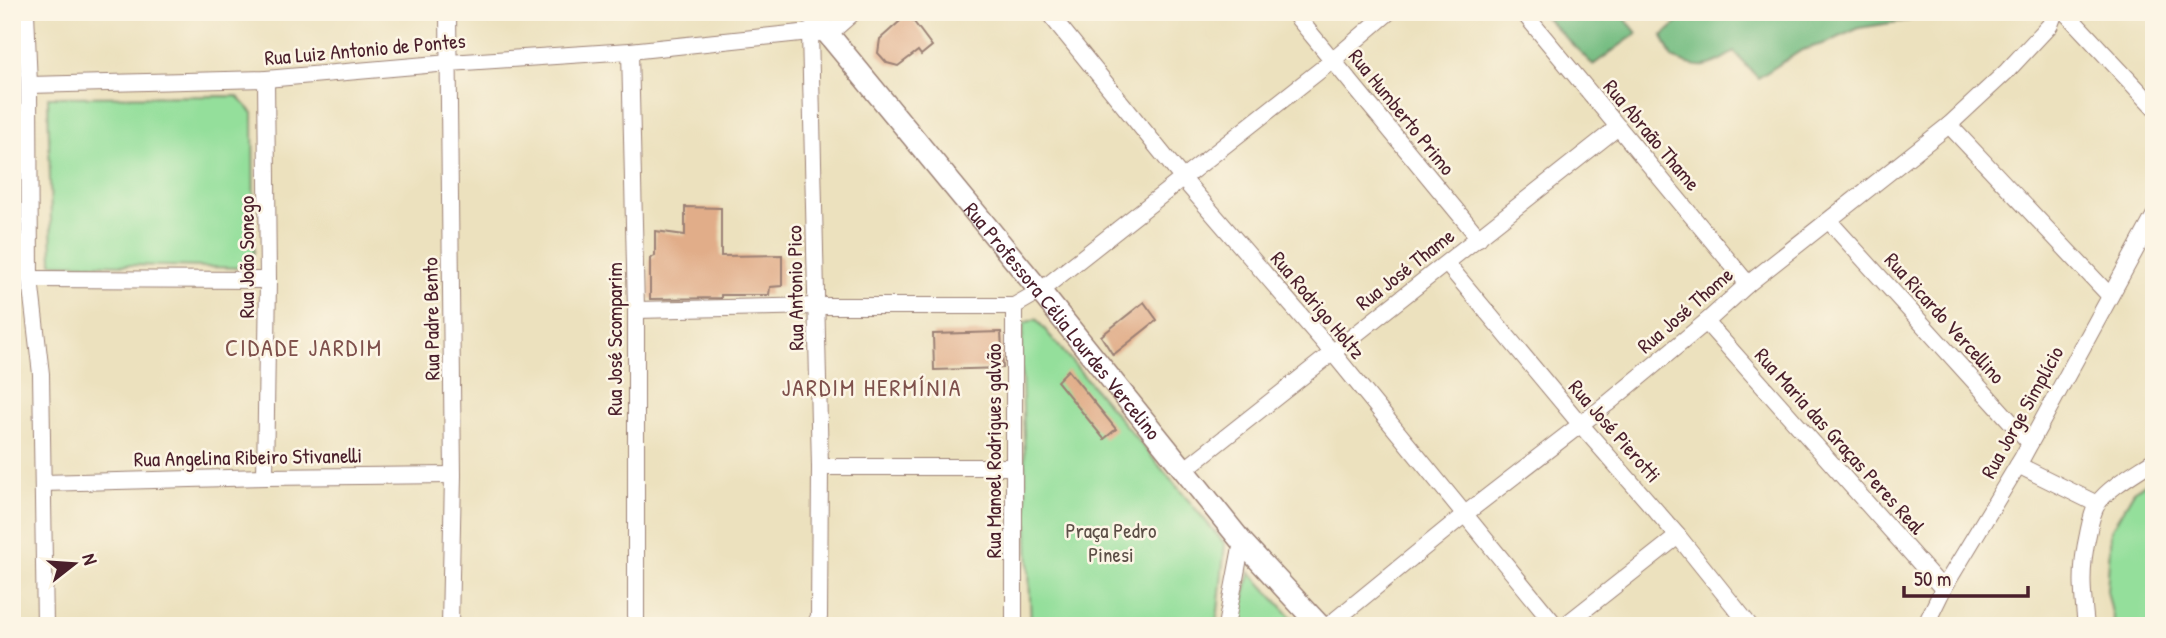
<svg xmlns="http://www.w3.org/2000/svg" width="2166" height="638" viewBox="0 0 2166 638" font-family="'Patrick Hand',sans-serif">
	<style>
		.green { fill: #94df9b; stroke: #6f7f63; stroke-width: 2 }
		.forest { fill: #77be83; stroke: #606e57; stroke-width: 2 }
		.building { fill: #e1ad89 }
		.lines { fill: none; stroke-linecap: round; stroke-linejoin: round }
		.minor-casing { stroke: #9b8074; stroke-width: 18 }
		.secondary-casing { stroke: #9b8074; stroke-width: 24 }
		.minor { stroke: #fff; stroke-width: 16 }
		.secondary { stroke: #fff; stroke-width: 21 }
		.labels { text-anchor: middle; dominant-baseline: central; stroke-width: 5; stroke-linejoin: round; paint-order: stroke }
		.street-label { font-size: 21px; fill: #4a1f2b; stroke: #fcf5e5 }
		.park-label { font-size: 21px; fill: #5c4f47; stroke: #fcf5e5 }
		.quarter-label { font-size: 24px; letter-spacing: 2px; fill: #7f514c; stroke: #fcf5e5 }
	</style>
	<rect width="100%" height="100%" fill="#fcf5e5"/>
	<filter id="ink" filterUnits="userSpaceOnUse"><feTurbulence type="fractalNoise" baseFrequency=".0143" numOctaves="2"/><feDisplacementMap in="SourceGraphic" scale="14" xChannelSelector="R" yChannelSelector="G"/><feConvolveMatrix kernelMatrix="1 2 1 2 8 2 1 2 1" color-interpolation-filters="sRGB"/></filter>
	<filter id="wash" filterUnits="userSpaceOnUse"><feTurbulence type="fractalNoise" baseFrequency=".00686" numOctaves="4" result="noise"/><feDisplacementMap in="SourceGraphic" scale="28" xChannelSelector="R" yChannelSelector="G"/><feGaussianBlur stdDeviation="1.57" result="paint"/><feColorMatrix in="noise" values="0 0 0 0 0 0 0 0 0 0 0 0 0 0 0 0 0 1.4 0 .05"/><feComposite in="paint" operator="in"/></filter>
	<g filter="url(#wash)">
		<rect width="100%" height="100%" fill="#ece1be"/>
		<g class="green">
			<path d="M237,96L253,113L254,252L245,268L52,263L48,97Z"/>
			<path d="M1036,319L1225,544L1217,621L1175,626H1031L1021,353L1024,323Z"/>
			<path d="M2154,478V626H2115L2107,591L2111,530L2134,491Z"/>
			<path d="M1250,572L1292,618V624L1290,626H1238Z"/>
		</g>
		<g class="forest">
			<path d="M1540,12H1620L1637,33L1593,65Z"/>
			<path d="M1690,12H1919L1910,20L1859,28L1829,42L1802,50L1758,78L1734,52C1705,70 1703,70 1672,58L1662,36Z"/>
		</g>
		<g id="blocks">
			<g class="building">
				<path d="M908,14L932,46L921,55L918,51L898,66L887,63L878,53L880,39Z"/>
				<path d="M685,207L721,208V256L782,255V286L770,287L769,295H721V298L650,299V258L655,256V231L685,235Z"/>
				<path d="M1144,302L1157,320L1113,355L1101,336Z"/>
				<path d="M1001,332L1003,368L934,370L933,334Z"/>
				<path d="M1068,370L1116,429L1104,439L1057,381Z"/>
			</g>
		</g>
	</g>
	<g filter="url(#ink)">
		<use href="#blocks" fill-opacity="0" stroke="#9b8074" stroke-width="2"/>
		<g class="lines">
			<g class="minor-casing">
				<g id="minor">
					<path d="M26,12L29,85L30,279L41,374L45,626"/>
					<path d="M448,12L453,475L450,626"/>
					<path d="M1048,12L1183,179L1333,353L1556,626"/>
					<path d="M1293,12L1479,238"/>
					<path d="M1523,12L1748,284"/>
					<path d="M2065,12L2154,107"/>
					<path d="M810,32L820,467L819,617L814,626"/>
					<path d="M630,51L636,310V626"/>
					<path d="M29,85L266,79L449,63L630,51L810,32L829,34L854,12"/>
					<path d="M1949,125L2110,296"/>
					<path d="M1829,221L2030,443"/>
					<path d="M1447,264L1581,425L1678,536L1750,626"/>
					<path d="M30,279L268,280"/>
					<path d="M636,310L816,306H1014"/>
					<path d="M1706,322L1943,589"/>
					<path d="M2018,465L2097,504"/>
					<path d="M820,467H1013"/>
					<path d="M1184,470L1618,127"/>
					<path d="M265,477L268,280L266,79"/>
					<path d="M43,483L265,477L453,475"/>
					<path d="M1014,626V306L1040,291L1333,60L1389,12"/>
					<path d="M1226,626L1242,542"/>
					<path d="M1328,626L1465,514L1607,404L1706,322L1748,284L1949,125L2007,71L2050,25L2055,12"/>
					<path d="M1564,626L1678,536"/>
					<path d="M1925,626L1943,589L2021,460L2154,216"/>
					<path d="M2086,626C2082,590 2080,569 2088,534C2090,524 2092,512 2098,503C2109,487 2138,471 2154,460"/>
				</g>
			</g>
			<g class="secondary-casing">
				<g id="secondary">
					<path id="s1" d="M810,12L1040,291L1242,542L1320,626"/>
				</g>
			</g>
			<use href="#minor" class="minor"/>
			<use href="#secondary" class="secondary"/>
		</g>
	</g>
	<g class="labels">
		<g class="street-label">
			<text transform="translate(365 49) rotate(-5)">Rua Luiz Antonio de Pontes</text>
			<text transform="translate(1402 112) rotate(51)">Rua Humberto Primo</text>
			<text transform="translate(1652 135) rotate(50)">Rua Abraão Thame</text>
			<text transform="translate(246 257) rotate(-90)">Rua João Sonego</text>
			<text transform="translate(1405 269) rotate(-38)">Rua José Thame</text>
			<text transform="translate(795 288) rotate(-91)">Rua Antonio Pico</text>
			<text transform="translate(1318 305) rotate(50)">Rua Rodrigo Holtz</text>
			<text transform="translate(1685 310) rotate(-41)">Rua José Thome</text>
			<text transform="translate(1945 318) rotate(48)">Rua Ricardo Vercellino</text>
			<text transform="translate(431 319) rotate(-91)">Rua Padre Bento</text>
			<text stroke="none"><textPath href="#s1" startOffset="399">Rua Professora Célia Lourdes Vercelino</textPath></text>
			<text transform="translate(614 339) rotate(-90)">Rua José Scomparim</text>
			<text transform="translate(2022 412) rotate(-61)">Rua Jorge Simplício</text>
			<text transform="translate(1615 431) rotate(49)">Rua José Pierotti</text>
			<text transform="translate(1840 441) rotate(48)">Rua Maria das Graças Peres Real</text>
			<text transform="translate(993 451) rotate(-90)">Rua Manoel Rodrigues galvão</text>
			<text transform="translate(248 457) rotate(-1)">Rua Angelina Ribeiro Stivanelli</text>
		</g>
		<g class="park-label">
			<text x="1111" y="530">Praça Pedro<tspan x="1111" dy="24">Pinesi</tspan></text>
		</g>
		<g class="quarter-label">
			<text x="304" y="347">CIDADE JARDIM</text>
			<text x="872" y="387">JARDIM HERMÍNIA</text>
		</g>
	</g>
	<rect width="2166" height="638" fill="none" stroke="#fcf5e5" stroke-width="42"/>
	<g transform="translate(74 564) rotate(73)" stroke="#fcf5e5" stroke-width="5" paint-order="stroke">
	<path d="M0-5L12 26L0 18L-12 26Z" fill="#4a1f2b"/>
	<text y="-10" font-size="19" font-weight="bold" text-anchor="middle" fill="#4a1f2b">N</text>
	</g>
	<path d="M1904 586v10h124v-10" fill="none" stroke="#4a1f2b" stroke-width="3.5"/>
	<text x="1914" y="586" font-size="21" fill="#4a1f2b" stroke="#fcf5e5" stroke-width="5" paint-order="stroke">50 m</text>
</svg>
